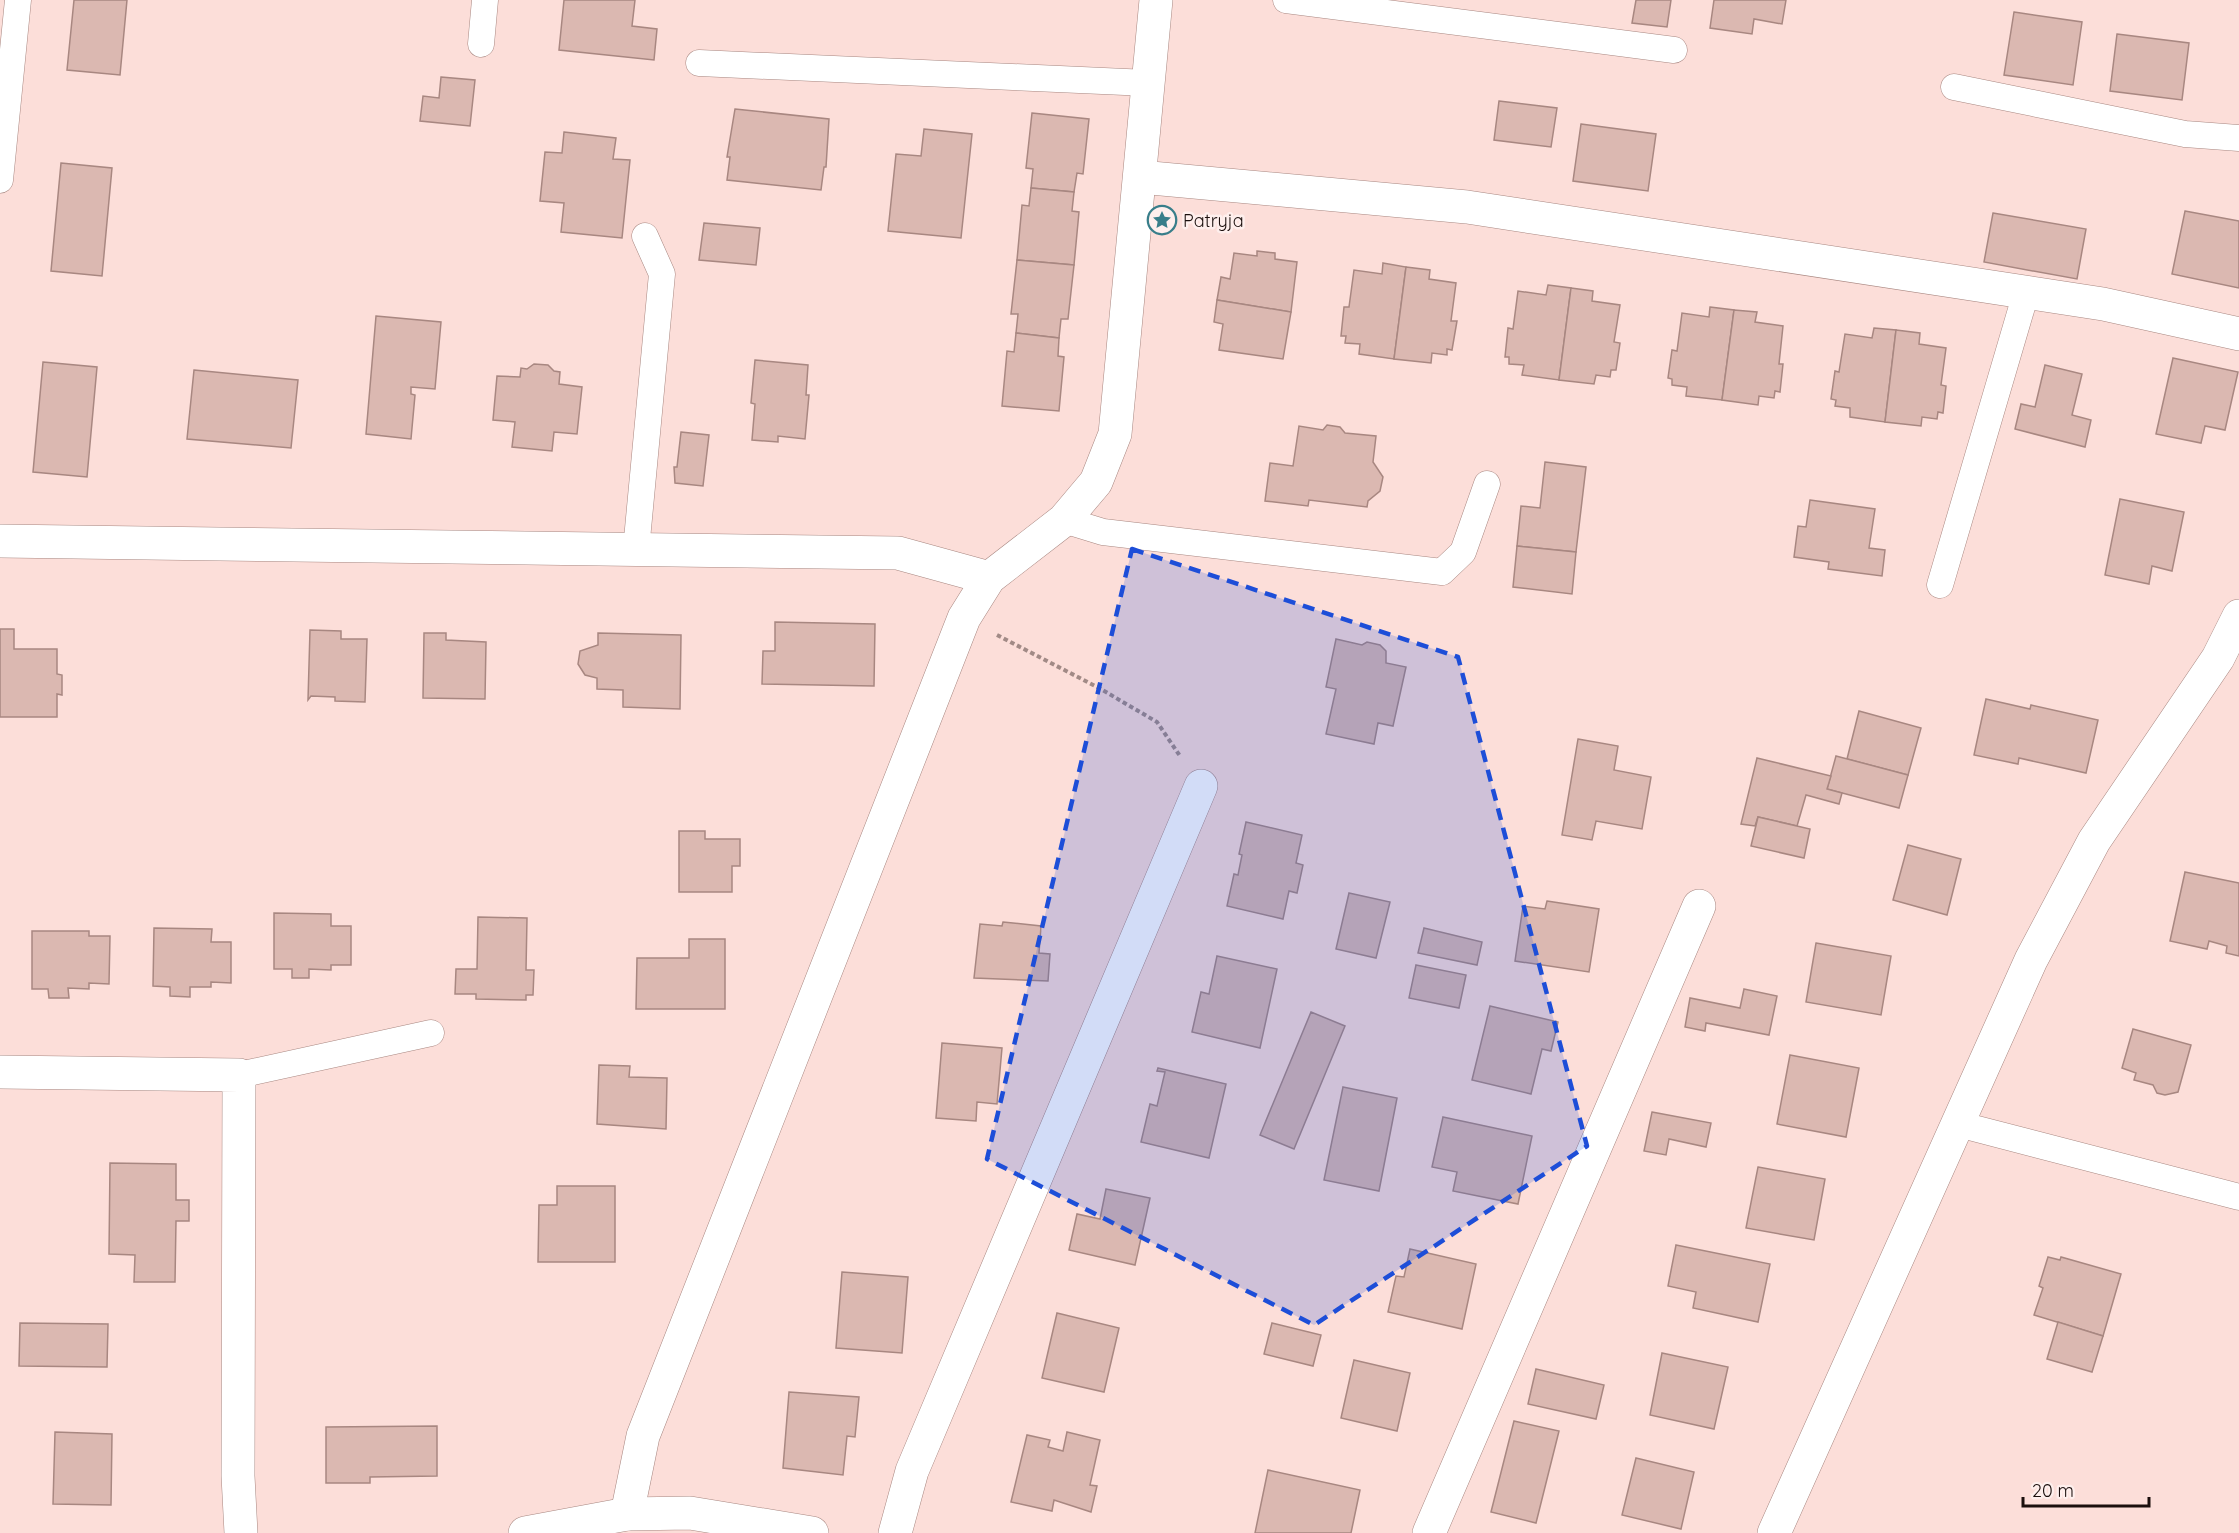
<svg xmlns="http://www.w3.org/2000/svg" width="2239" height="1533" viewBox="0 0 2239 1533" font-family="Quicksand,sans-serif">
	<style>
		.building { fill: #dbb8b1; stroke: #a88781; stroke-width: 1.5 }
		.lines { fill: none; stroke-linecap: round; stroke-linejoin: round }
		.lane-casing { stroke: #a88781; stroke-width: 27 }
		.street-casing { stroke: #a88781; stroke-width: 34 }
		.path { stroke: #a18a86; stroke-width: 4; stroke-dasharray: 4.5 3; stroke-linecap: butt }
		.lane { stroke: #fff; stroke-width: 26 }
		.street { stroke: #fff; stroke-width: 33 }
		.marked { fill: #1d4ed8; fill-opacity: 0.2; stroke: #1d4ed8; stroke-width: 4.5; stroke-dasharray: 12 8; stroke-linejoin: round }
		.labels { text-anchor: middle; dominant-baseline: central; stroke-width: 5; stroke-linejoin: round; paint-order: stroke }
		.poi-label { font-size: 18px; fill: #1b0f0d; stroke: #feefed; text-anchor: start }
	</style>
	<rect width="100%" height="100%" fill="#fcded9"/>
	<g class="building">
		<path d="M74,0H127L120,75L67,70Z"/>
		<path d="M564,0H635L632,26L657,29L654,60L559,50Z"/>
		<path d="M1636,0H1671L1667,27L1632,23Z"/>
		<path d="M1714,0H1786L1782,24L1754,19L1752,34L1710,28Z"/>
		<path d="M2014,12L2082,22L2073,85L2004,75Z"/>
		<path d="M2117,34L2189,43L2182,100L2110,91Z"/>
		<path d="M441,77L475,80L470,126L420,121L423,96L439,98Z"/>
		<path d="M1499,101L1557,108L1551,147L1494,140Z"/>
		<path d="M735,109L829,119L826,167H824L821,190L727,180L730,157H727Z"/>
		<path d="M1032,113L1089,119L1083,174L1077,173L1074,192L1031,188L1033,169L1026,168Z"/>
		<path d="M1581,124L1656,134L1648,191L1573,181Z"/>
		<path d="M924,129L972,134L961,238L888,231L896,154L921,156Z"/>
		<path d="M564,132L616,138L613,159L630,160L622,238L561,232L564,203L540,201L545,152L562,153Z"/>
		<path d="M61,163L112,168L102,276L51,271Z"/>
		<path d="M1031,188L1074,192L1072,211L1079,212L1074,265L1017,260L1022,205L1029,206Z"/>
		<path d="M2185,211L2239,221V288L2172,274Z"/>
		<path d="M1993,213L2086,229L2077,279L1984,262Z"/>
		<path d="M704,223L760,228L756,265L699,260Z"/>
		<path d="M1257,251L1275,253V259L1297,262L1291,312L1217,300L1221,277L1230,279L1234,253L1257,256Z"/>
		<path d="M1017,260L1074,265L1068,319H1061L1059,338L1016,333L1018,314H1011Z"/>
		<path d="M1383,263L1406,267L1394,359L1359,354L1360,344L1345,343L1346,336H1341L1344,307H1349L1354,270L1382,274Z"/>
		<path d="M1406,267L1430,270L1429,279L1456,283L1451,321H1457L1452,350L1447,349V355L1432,353L1431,363L1394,359Z"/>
		<path d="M1548,285L1571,288L1559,380L1522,375L1524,365L1509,364V357H1505L1508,328L1513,329L1518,291L1546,295Z"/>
		<path d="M1571,288L1593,291L1592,301L1620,305L1614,342L1620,343L1616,370H1611L1610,377L1596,375L1594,384L1559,380Z"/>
		<path d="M1217,300L1291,312L1283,359L1219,350L1223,324L1214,322Z"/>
		<path d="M1710,307L1734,310L1722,400L1686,396L1687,387L1672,385V379L1668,378L1672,350L1677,351L1682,313L1709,317Z"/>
		<path d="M1734,310L1757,312L1755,322L1783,326L1779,364H1783L1780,392L1775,391L1774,398L1759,396L1758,405L1722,400Z"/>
		<path d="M376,316L441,322L435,389L411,387V394L415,395L411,439L366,434Z"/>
		<path d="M1874,328L1896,330L1885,422L1850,417V408L1835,406L1836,400L1831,399L1835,371L1839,372L1845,334L1872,338Z"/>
		<path d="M1896,330L1920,333L1919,344L1946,348L1941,385L1946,386L1943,413L1938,412L1937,419L1922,417L1921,426L1885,422Z"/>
		<path d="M1016,333L1059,338L1058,356L1064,357L1059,411L1002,406L1007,351L1014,352Z"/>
		<path d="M2173,358L2238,372L2225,430L2205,426L2201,443L2156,434Z"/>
		<path d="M755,360L808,365L806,395H809L805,439L778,436V442L752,440L755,404L751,403Z"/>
		<path d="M43,362L97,367L87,477L33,472Z"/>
		<path d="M534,364L548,365L554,371L560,372L559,384L582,387L577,434L554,432L552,451L512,447L515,422L493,420L497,376L520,377L521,368L527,369Z"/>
		<path d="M2045,365L2082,374L2072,415L2091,420L2085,447L2015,429L2021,404L2035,407Z"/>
		<path d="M194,370L298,380L291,448L187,439Z"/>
		<path d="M1327,425L1340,427L1345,433L1376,436L1373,462L1383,477L1380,491L1368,501L1367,507L1309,500L1308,506L1265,501L1270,463L1293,466L1299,426L1323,430Z"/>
		<path d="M681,432L709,435L703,486L675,483L674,467H677Z"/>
		<path d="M1545,462L1586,467L1576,552L1517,546L1521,506L1540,508Z"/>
		<path d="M2120,499L2184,512L2172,571L2152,566L2149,584L2105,575Z"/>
		<path d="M1810,500L1875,509L1869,548L1885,550L1882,576L1828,569L1829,562L1794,557L1798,526L1806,527Z"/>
		<path d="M1517,546L1576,552L1572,594L1513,587Z"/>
		<path d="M775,622L875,624L874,686L762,684L763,651H775Z"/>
		<path d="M0,629H14V649H57V674L62,675V695L57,694V717H0Z"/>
		<path d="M310,630L341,631V639H367L365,702L335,701V697L311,696L308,700Z"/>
		<path d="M424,633H446V640L486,642L485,699L423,698Z"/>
		<path d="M598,633L681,635L680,709L623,707V690L597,689V678L585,675L578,664L580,651L598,645Z"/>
		<path d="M1336,639L1362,645L1367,642L1380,645L1386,651V663L1406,667L1393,726L1378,723L1374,744L1326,734L1336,689L1326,687Z"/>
		<path d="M1986,699L2030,709L2031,705L2098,720L2086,773L2019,758L2018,764L1974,755Z"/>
		<path d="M1859,711L1921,728L1908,775L1847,759Z"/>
		<path d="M1578,739L1618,746L1614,770L1651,777L1642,829L1596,821L1592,840L1562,835Z"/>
		<path d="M1836,756L1908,775L1899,808L1827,789Z"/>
		<path d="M1757,758L1831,776L1827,789L1842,793L1839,804L1806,795L1797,826L1758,817L1755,826L1741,824Z"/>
		<path d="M1758,817L1810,829L1804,858L1751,846Z"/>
		<path d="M1246,822L1302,835L1296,863L1303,865L1297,893L1289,891L1283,919L1227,906L1234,874L1238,875L1242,855L1239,854Z"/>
		<path d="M679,831H705V839H740V866H732V892H679Z"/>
		<path d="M1908,845L1961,859L1947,915L1893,900Z"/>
		<path d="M2185,872L2239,883V956L2226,953L2227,946L2209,941L2207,949L2170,941Z"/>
		<path d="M1349,893L1390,902L1376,958L1336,949Z"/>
		<path d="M1547,901L1599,909L1589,972L1515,961L1523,906L1545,909Z"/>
		<path d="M274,913L331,914V926H351V965H331V970L309,969V978H292V969H274Z"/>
		<path d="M478,917L527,918L526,970H534L533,995H526V1000L476,999V994H455L456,969H477Z"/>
		<path d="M1003,922L1041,926L1039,953L1050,954L1048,981L974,978L980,924L1002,926Z"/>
		<path d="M154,928L212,929L211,942H231V983L211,982V987H190V997L170,996V987L153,986Z"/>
		<path d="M1424,928L1482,942L1477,965L1418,953Z"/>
		<path d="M32,931H89V936H110L109,984L89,983V989L68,988L69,998H49L48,989H32Z"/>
		<path d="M689,939H725V1009H636L637,958H689Z"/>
		<path d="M1816,943L1891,956L1881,1015L1806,1002Z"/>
		<path d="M1217,956L1277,969L1260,1048L1192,1032L1201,992L1209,994Z"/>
		<path d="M1416,965L1466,975L1459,1008L1409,998Z"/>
		<path d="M1744,989L1777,996L1769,1035L1706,1023L1705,1031L1685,1027L1690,998L1740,1008Z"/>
		<path d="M1490,1006L1558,1022L1551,1051L1542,1049L1531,1094L1472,1080Z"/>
		<path d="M1311,1012L1345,1026L1294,1149L1260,1135Z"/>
		<path d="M2133,1029L2191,1045L2178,1092L2165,1095L2157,1093L2153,1085L2134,1080L2136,1073L2122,1068Z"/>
		<path d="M942,1043L1002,1048L997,1104L977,1102L976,1121L936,1118Z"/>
		<path d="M1790,1055L1859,1068L1846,1137L1777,1124Z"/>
		<path d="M599,1065L630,1066L629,1077L667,1078L666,1129L597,1124Z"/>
		<path d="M1158,1068L1226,1084L1209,1158L1141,1142L1150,1104L1157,1106L1165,1072L1157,1071Z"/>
		<path d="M1343,1087L1397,1098L1379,1191L1324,1180Z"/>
		<path d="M1652,1112L1711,1123L1706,1147L1669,1139L1666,1155L1644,1151Z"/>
		<path d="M1443,1117L1532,1136L1518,1204L1453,1191L1457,1172L1432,1167Z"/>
		<path d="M110,1163L176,1164V1200H189V1221H176L175,1282H134L135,1255L109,1254Z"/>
		<path d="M1758,1167L1825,1179L1814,1240L1746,1228Z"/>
		<path d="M557,1186H615V1262H538L539,1205H557Z"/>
		<path d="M1106,1189L1150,1198L1135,1265L1069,1250L1077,1214L1100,1219Z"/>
		<path d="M1676,1245L1770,1264L1758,1322L1693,1308L1696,1292L1668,1286Z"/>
		<path d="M1410,1249L1476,1264L1462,1329L1388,1312L1396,1276L1404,1277Z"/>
		<path d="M2048,1257L2060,1260L2061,1257L2121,1274L2103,1336L2034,1315L2043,1288L2039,1286Z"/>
		<path d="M842,1272L908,1277L902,1353L836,1348Z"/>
		<path d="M1057,1313L1119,1328L1104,1392L1042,1378Z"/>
		<path d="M2058,1322L2103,1336L2092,1372L2047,1359Z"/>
		<path d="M20,1323L108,1324L107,1367L19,1366Z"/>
		<path d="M1272,1323L1321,1335L1313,1366L1264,1354Z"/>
		<path d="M1662,1353L1728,1367L1714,1429L1650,1415Z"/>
		<path d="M1354,1360L1410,1373L1397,1431L1341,1418Z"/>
		<path d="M1536,1369L1604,1385L1596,1419L1528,1404Z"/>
		<path d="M789,1392L859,1397L855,1437L847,1436L843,1475L783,1468Z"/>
		<path d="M1514,1421L1559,1431L1536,1523L1491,1512Z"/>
		<path d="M437,1426V1476L370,1477V1483H326V1427Z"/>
		<path d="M55,1432L112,1434L111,1505L53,1504Z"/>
		<path d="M1067,1432L1100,1440L1090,1485L1097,1486L1091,1512L1054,1500L1052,1511L1011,1502L1027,1435L1050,1440L1048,1447L1063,1451Z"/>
		<path d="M1636,1458L1694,1472L1681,1529L1622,1515Z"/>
		<path d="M1268,1470L1360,1490L1351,1533H1255Z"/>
	</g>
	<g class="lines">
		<g class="lane-casing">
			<g id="lane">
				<path d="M1286,0L1674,50"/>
				<path d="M481,44L485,0"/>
				<path d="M699,63L1148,83"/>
				<path d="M1954,87L2185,134L2239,138"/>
				<path d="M0,180L18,0"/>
				<path d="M1064,520L1103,532L1442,572L1463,552L1487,484"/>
				<path d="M636,550L662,274L645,236"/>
				<path d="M1940,585L2026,293"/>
				<path d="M239,1075L431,1033"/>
				<path d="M1958,1124L2239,1197"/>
			</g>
		</g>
		<g class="street-casing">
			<g id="street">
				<path d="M1140,177L1467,207L2103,304L2239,334"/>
				<path d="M0,541L898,553L989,578"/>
				<path d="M0,1072L239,1075L238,1476L241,1533"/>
				<path d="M627,1514L643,1436L964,618L989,578L1064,520L1096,482L1115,434L1156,0"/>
				<path d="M525,1533L627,1514L690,1513L812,1533"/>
				<path d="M895,1533L912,1471L1201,786"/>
				<path d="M1429,1533L1699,906"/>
				<path d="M1774,1533L2031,960L2094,841L2218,658L2239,616"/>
			</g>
		</g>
		<path class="path" d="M997,635L1099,688L1157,722L1180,756"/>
		<use href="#lane" class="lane"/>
		<use href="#street" class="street"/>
	</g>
	<path class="marked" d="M1132,549L1458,657L1587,1146L1314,1325L987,1159Z"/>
	<defs>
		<g id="sight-ring" transform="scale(1.5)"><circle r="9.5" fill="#feefed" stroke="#387e8a" stroke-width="1.5"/><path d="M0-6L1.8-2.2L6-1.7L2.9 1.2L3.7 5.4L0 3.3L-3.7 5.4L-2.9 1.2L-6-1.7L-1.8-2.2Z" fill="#387e8a"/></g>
	</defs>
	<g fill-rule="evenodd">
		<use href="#sight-ring" x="1162" y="220"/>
	</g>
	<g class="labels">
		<g class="poi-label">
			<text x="1183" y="220">Patryja</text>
		</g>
	</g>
	<path d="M2023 1497v9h126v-9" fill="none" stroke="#1b0f0d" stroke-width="3"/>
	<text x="2032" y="1497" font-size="18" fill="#1b0f0d" stroke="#feefed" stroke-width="4.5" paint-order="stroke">20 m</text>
</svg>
